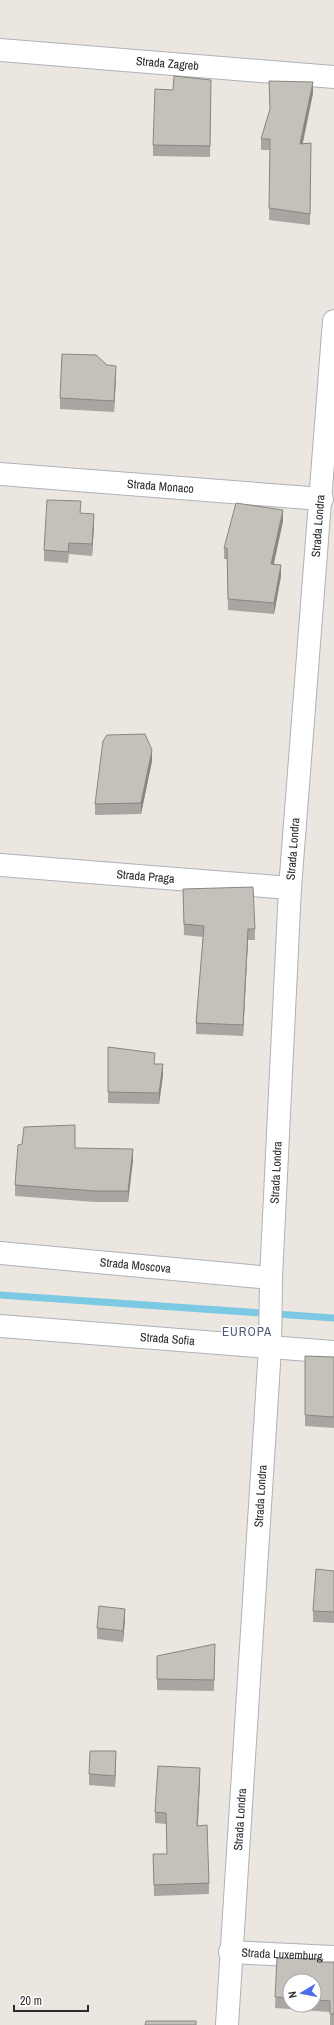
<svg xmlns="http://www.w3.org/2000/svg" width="334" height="2025" viewBox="0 0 334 2025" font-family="'Archivo Narrow',sans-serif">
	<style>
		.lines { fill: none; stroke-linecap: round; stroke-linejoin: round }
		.stream { stroke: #7cc9e3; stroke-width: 7 }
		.minor-casing { stroke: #afb1ba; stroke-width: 24 }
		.minor { stroke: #fff; stroke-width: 22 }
		.wall { fill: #a9a5a0; fill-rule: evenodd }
		.shaded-wall { fill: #898682 }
		.building { fill: #c4c0ba; stroke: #898682 }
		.labels { text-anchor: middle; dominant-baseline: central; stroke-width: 3; stroke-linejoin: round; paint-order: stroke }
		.street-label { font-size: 12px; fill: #2b2b2b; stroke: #fff }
		.neighbourhood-label { font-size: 13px; letter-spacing: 1px; fill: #4f5778; stroke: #fff }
	</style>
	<rect width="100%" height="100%" fill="#ebe6df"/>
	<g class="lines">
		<path class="stream" d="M0,1295L334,1318"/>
		<g class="minor-casing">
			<g id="minor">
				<path id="s1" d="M0,50L334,77"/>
				<path id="s2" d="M0,474L322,499"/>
				<path id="s3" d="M0,865L290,888"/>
				<path id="s4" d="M0,1253L271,1278"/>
				<path id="s5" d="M0,1326L334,1352"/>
				<path id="s6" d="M230,1952L334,1957"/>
				<path id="s7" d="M227,2025L270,1348L271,1278L290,888L334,321"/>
			</g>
		</g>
		<use href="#minor" class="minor"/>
	</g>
	<g class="wall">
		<path d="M211,80L210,157L153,156V145L173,90Z"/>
		<path d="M269,81L313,93L303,143H311L310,225L269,220L270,150H261V139L270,110Z"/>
		<path d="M116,377L114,412L60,409V398Z"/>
		<path d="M81,513L94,525L92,556L69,554L68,563L44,561V550Z"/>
		<path d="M283,521L274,564L281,576L274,614L228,610L227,559H224V548Z"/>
		<path d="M152,761L141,814L95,815V804Z"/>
		<path d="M183,889L255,929V940H248L243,1036L196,1034V1023L203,937L184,935Z"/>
		<path d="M108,1047L155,1064L163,1075L159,1104L108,1103Z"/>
		<path d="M75,1136V1148L133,1160L128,1202H95L15,1196V1185Z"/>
		<path d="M305,1356L334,1357V1428L305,1426Z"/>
		<path d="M334,1571V1623L313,1622V1611Z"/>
		<path d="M125,1620L123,1642L97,1639V1628Z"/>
		<path d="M215,1655L214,1691L157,1690V1656Z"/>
		<path d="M116,1762L115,1787L89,1785V1774Z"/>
		<path d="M200,1779L198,1826L209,1883V1894L154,1896L153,1854H167L166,1824L155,1823V1812Z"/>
		<path d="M277,1958L323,1959V1962H334V2025H330V2012L275,2008ZM290,1981H314V2005H290Z"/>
	</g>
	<g class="shaded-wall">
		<path d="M313,82V93L300,155V144Z"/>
		<path d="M116,366V377L114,412V401Z"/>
		<path d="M283,510V521L271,575V564Z"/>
		<path d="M94,514V525L92,556V544Z"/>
		<path d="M281,565V576L274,614V603Z"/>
		<path d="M152,750V761L141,814V803Z"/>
		<path d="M248,929V940L243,1036V1025Z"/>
		<path d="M163,1064V1075L159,1104V1093Z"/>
		<path d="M133,1149V1160L128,1202V1191Z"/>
		<path d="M125,1609V1620L123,1642V1631Z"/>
		<path d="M116,1751V1762L115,1787V1776Z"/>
		<path d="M200,1768V1779L197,1837V1826Z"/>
	</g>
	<g class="building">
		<path d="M174,76L211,80L210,146L153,145L155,89L173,90Z"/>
		<path d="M269,81L313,82L300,144L311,143L310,214L269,208L270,139H261L270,109Z"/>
		<path d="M62,354L96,355L107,365L116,366L114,401L60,398Z"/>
		<path d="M47,500L81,501L80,513L94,514L92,544L69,543L68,552L44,550Z"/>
		<path d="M236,503L283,510L271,564L281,565L274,603L228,599L227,548H224Z"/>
		<path d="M145,734L152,750L141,803L95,804L103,741L107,735Z"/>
		<path d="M253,887L255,929H248L243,1025L196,1023L204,926L184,924L183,889Z"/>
		<path d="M108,1047L155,1053L154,1064H163L159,1093L108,1092Z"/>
		<path d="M75,1125V1148L133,1149L128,1191H95L15,1185L18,1145L22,1144L24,1127Z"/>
		<path d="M305,1356L334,1357V1417L305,1415Z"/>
		<path d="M316,1569L334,1571V1612L313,1611Z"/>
		<path d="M99,1606L125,1609L123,1631L97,1628Z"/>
		<path d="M215,1644L214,1680L157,1679V1656Z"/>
		<path d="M90,1751H116L115,1776L89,1774Z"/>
		<path d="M158,1766L200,1768L197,1826L207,1825L209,1883L154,1885L153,1854H167L166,1813L155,1812Z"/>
		<path d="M277,1958L323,1959L322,1962H334V2014H330V2001L314,2000V1981H290V1998L275,1997Z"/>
		<path d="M146,2021H196V2025H145Z"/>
	</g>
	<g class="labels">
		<g class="street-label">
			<text stroke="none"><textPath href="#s1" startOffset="168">Strada Zagreb</textPath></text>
			<text stroke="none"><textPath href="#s2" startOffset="161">Strada Monaco</textPath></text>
			<text stroke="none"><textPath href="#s7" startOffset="1502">Strada Londra</textPath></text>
			<text stroke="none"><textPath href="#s7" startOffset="1178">Strada Londra</textPath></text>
			<text stroke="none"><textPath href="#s3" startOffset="146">Strada Praga</textPath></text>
			<text stroke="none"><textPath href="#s7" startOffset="854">Strada Londra</textPath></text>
			<text stroke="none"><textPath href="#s4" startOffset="136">Strada Moscova</textPath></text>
			<text stroke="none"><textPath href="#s5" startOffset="168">Strada Sofia</textPath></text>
			<text stroke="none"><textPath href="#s7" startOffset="530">Strada Londra</textPath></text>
			<text stroke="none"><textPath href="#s7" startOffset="206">Strada Londra</textPath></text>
			<text stroke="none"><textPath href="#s6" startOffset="52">Strada Luxemburg</textPath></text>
		</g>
		<g class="neighbourhood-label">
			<text x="247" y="1331">EUROPA</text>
		</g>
	</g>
	<g transform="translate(302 1993) rotate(260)"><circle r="19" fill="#ffffff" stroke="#aaaaaa"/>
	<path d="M0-3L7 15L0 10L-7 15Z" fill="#4e6ce9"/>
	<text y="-6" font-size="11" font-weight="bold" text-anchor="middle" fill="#2b2b2b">N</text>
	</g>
	<path d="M14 2005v6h74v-6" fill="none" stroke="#2b2b2b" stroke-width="2"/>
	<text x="20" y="2005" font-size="12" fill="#2b2b2b" stroke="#ffffff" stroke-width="3" paint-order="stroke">20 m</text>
</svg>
